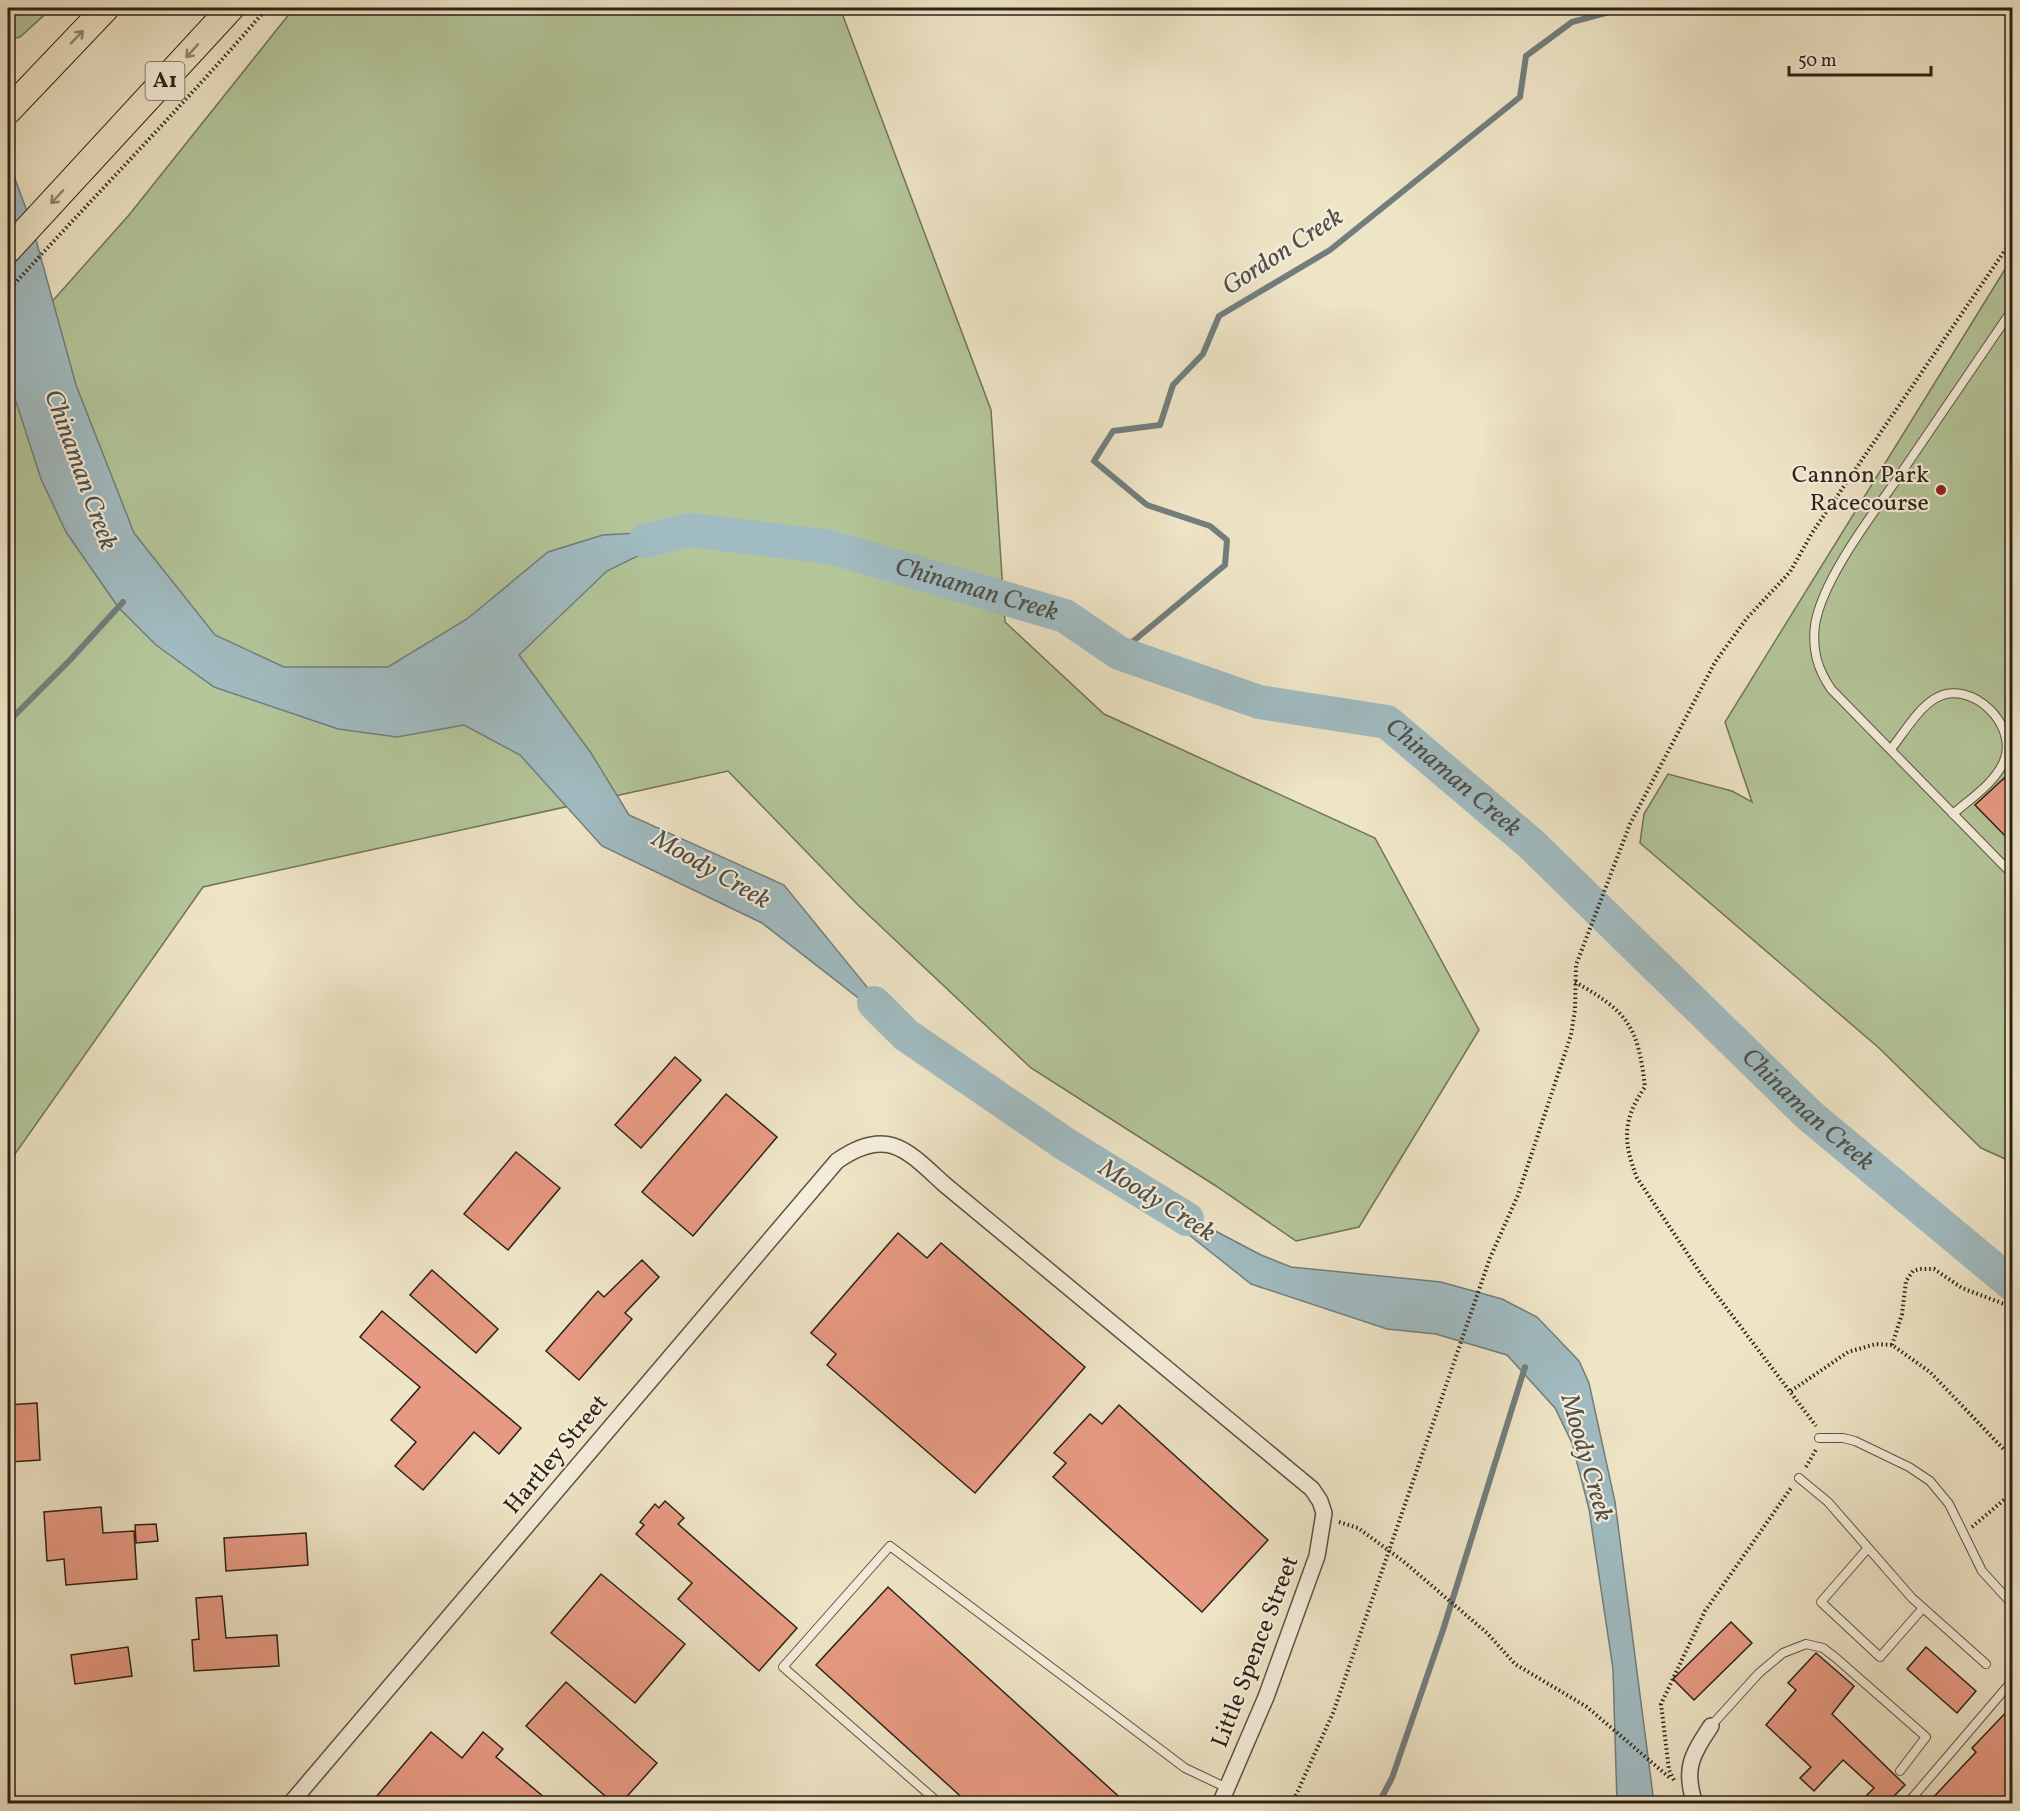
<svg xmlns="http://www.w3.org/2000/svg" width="2020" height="1811" viewBox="0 0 2020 1811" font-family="Vollkorn,serif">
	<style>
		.green { fill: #b3c599; stroke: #707458; stroke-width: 1.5 }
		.water { fill: #a0bbc1; stroke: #727e7d; stroke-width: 1.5 }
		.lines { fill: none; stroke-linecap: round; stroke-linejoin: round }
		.stream { stroke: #727e7d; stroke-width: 6 }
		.river { stroke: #a0bbc1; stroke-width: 34 }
		.building { fill: #e79a83; stroke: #2d2216; stroke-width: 1.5 }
		.service-casing { stroke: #5d5242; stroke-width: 10 }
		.minor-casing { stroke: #5d5242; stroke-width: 18 }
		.trunk-casing { stroke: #2d2216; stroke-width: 28 }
		.path { stroke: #2d2216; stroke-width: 4; stroke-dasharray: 1.5 3; stroke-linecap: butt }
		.service { stroke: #f4edda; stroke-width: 8 }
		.minor { stroke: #f4edda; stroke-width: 15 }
		.trunk { stroke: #eee4c6; stroke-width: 26 }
		.oneway { stroke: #8e836e }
		.poi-dot { fill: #8f2418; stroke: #f4edda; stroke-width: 2 }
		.labels { text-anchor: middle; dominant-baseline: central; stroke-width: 4.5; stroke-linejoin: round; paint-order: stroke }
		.shield { fill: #f4edda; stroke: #695f51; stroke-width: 1.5 }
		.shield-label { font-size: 22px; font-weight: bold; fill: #2d2216 }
		.poi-label { font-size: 24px; fill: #2d2216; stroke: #f4edda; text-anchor: end }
		.street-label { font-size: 24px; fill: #2d2216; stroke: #f4edda }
		.water-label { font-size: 26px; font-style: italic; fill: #505049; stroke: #f4edda }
	</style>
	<rect width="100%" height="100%" fill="#eee4c6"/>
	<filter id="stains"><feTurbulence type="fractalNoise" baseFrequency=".00333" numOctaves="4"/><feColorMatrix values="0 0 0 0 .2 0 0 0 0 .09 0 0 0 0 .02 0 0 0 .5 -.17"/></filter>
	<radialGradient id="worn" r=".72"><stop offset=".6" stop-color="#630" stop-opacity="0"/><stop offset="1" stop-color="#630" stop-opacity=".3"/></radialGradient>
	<g class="green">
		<path d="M8,8H52L20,37L8,40Z"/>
		<path d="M294,8H840L991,410L1005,622L1104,714L1375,838L1479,1030L1359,1227L1296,1241L1216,1186L1031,1068L858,905L728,771L203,887L8,1164V351L129,215Z"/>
		<path d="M2012,258V1162L1981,1148L1879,1048L1640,843L1644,814L1668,774L1732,791L1752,802L1725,722Z"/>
	</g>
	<g class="water">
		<path d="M8,160L31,222L76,385L134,533L215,635L284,667H388L467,619L548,552L603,535L690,530L607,571L519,655L591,753L629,815L784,885L906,1035L762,923L602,846L520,755L464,725L397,737L338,729L214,687L156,645L118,607L66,532L41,479L8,377Z"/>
		<path d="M1147,1195L1261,1255L1291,1267L1441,1282L1502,1299L1537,1317L1579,1361L1589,1383L1615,1502L1654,1803H1617L1613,1669L1589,1509L1572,1443L1555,1408L1507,1355L1436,1334L1387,1329L1251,1284L1159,1211Z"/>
	</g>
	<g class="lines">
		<g class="stream">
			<path d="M1119,653L1225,565L1227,540L1210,526L1147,505L1094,461L1113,431L1160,425L1173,385L1203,354L1219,316L1330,250L1520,97L1526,56L1572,22L1624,8"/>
			<path d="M8,722L70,660L123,602"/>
			<path d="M1378,1804L1392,1778L1443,1630L1525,1367"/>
		</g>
		<g class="river">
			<path id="s1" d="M645,541L690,530L830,547L1065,616L1119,653L1259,702L1387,722L1529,842L1809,1115L2012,1284"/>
			<path d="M874,1003L906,1035L1065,1144L1187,1219"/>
		</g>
	</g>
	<g class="building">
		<path d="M2013,770V844L1975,805Z"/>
		<path d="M675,1057L701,1080L641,1148L615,1125Z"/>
		<path d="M726,1094L777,1137L693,1236L642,1192Z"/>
		<path d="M516,1152L560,1188L508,1250L464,1214Z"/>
		<path d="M898,1233L927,1258L941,1243L1085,1367L975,1493L827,1365L836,1354L811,1333Z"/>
		<path d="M642,1260L659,1277L625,1313L632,1319L579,1380L546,1351L598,1291L604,1297Z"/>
		<path d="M432,1270L498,1329L476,1353L410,1295Z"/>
		<path d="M382,1311L521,1428L499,1454L474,1432L423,1490L395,1466L416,1442L391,1420L420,1387L360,1337Z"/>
		<path d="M37,1403L40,1460L10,1462L8,1405Z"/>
		<path d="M1119,1405L1268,1540L1202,1612L1053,1477L1066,1463L1054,1453L1090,1414L1102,1424Z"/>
		<path d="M665,1501L684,1518L678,1524L797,1628L759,1671L678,1599L692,1583L636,1534L644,1525L640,1522L655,1504L659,1508Z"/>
		<path d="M101,1507L103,1533L134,1531L137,1579L66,1585L64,1559L47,1561L44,1512Z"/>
		<path d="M156,1524L158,1541L136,1543L135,1525Z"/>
		<path d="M306,1533L308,1565L226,1571L224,1538Z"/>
		<path d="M601,1574L685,1644L635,1703L551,1633Z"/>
		<path d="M888,1587L1126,1803H968L816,1665Z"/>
		<path d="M222,1596L226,1638L277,1635L279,1666L194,1671L192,1640L199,1639L196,1598Z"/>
		<path d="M1731,1622L1752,1643L1694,1700L1673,1679Z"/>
		<path d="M128,1647L132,1676L75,1684L71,1655Z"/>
		<path d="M1926,1647L1976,1691L1957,1713L1907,1669Z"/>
		<path d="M1816,1653L1854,1686L1832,1714L1905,1785L1887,1803H1876L1867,1795L1874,1788L1843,1760L1814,1791L1800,1778L1811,1767L1766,1725L1796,1690L1788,1683Z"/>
		<path d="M566,1682L657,1763L621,1803H613L526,1726Z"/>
		<path d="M2013,1705V1793L2003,1803H1928L1976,1752L1972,1748Z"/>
		<path d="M431,1732L462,1758L483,1732L503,1749L496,1757L551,1803H371Z"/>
	</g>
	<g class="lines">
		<g class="service-casing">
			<g id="service">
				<path d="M2012,310C1973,367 1934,425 1895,482C1869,519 1822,581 1815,625C1812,650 1817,668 1831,689L2012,874"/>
				<path d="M1891,749C1904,733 1918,708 1936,698C1971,678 2019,725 2004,761C1995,783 1970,799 1953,814"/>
				<path d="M1819,1438H1843L1855,1441L1909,1467L1930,1481L1949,1504L1982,1571L2012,1604"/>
				<path d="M1799,1478L1828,1502L1912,1598L1986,1664"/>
				<path d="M1868,1548L1821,1602L1880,1657L1923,1608"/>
				<path d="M1711,1726L1759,1673L1783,1653L1806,1644L1823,1648L1836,1658L1926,1737L1900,1771"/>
				<path d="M940,1804L783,1667L890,1546L1185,1768L1227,1788"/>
				<path d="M1907,1804L2012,1681"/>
			</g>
		</g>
		<g class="minor-casing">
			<g id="minor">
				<path d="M290,1804L837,1161C887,1126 907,1150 944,1184L1312,1489L1320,1501L1324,1513L1317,1556L1266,1697L1220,1804"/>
				<path d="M1695,1804C1683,1768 1692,1755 1711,1726"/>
			</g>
		</g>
		<g class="trunk-casing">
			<g id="trunk">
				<path d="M8,111L106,8"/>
				<path d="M8,250L231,8"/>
			</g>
		</g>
		<g class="path">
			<path d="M8,291C94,196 184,105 267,8"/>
			<path d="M1575,982C1628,1012 1638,1026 1645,1087C1622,1120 1623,1142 1637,1178L1703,1277L1816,1426"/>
			<path d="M1892,1345L1902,1314L1906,1281L1913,1271L1920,1269H1934L1962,1288L2012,1307"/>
			<path d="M1791,1391L1848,1352L1876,1344L1892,1345L1930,1372L2012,1458"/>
			<path d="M1806,1467L1817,1448"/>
			<path d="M1339,1522L1358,1528L1403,1561L1487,1633L1515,1664L1587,1707L1670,1778"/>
			<path d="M1972,1527L2012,1493"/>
			<path d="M1674,1780L1669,1770L1661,1704L1705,1611L1791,1488"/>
			<path d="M1292,1804L1333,1713L1490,1258L1518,1195L1571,1035L1575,1010L1576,965L1630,824L1715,662L1747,618L1790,572L1812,533L2012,240"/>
		</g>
		<use href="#service" class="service"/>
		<use href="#minor" class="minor"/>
		<use href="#trunk" class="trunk"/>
	</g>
	<defs><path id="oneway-shaft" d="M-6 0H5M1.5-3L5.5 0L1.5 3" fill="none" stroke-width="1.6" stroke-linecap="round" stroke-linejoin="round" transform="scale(1.5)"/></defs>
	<g class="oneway">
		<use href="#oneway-shaft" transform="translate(77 37) rotate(-46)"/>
		<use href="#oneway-shaft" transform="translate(192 51) rotate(132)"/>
		<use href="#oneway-shaft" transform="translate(57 197) rotate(133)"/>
	</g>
	<circle class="poi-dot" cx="1941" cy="490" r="6"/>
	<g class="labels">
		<rect class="shield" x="145.5" y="62" width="39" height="38" rx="4.5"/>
		<g class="shield-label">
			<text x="165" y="81">A1</text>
		</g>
		<g class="poi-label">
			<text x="1929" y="476">Cannon Park<tspan x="1929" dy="28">Racecourse</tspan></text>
		</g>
		<g class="street-label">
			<text transform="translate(557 1455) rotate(-50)">Hartley Street</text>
			<text transform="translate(1256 1652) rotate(-69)">Little Spence Street</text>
		</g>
		<g class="water-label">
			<text transform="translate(1283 252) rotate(-33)">Gordon Creek</text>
			<text transform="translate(80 470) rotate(70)">Chinaman Creek</text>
			<text stroke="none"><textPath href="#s1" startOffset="340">Chinaman Creek</textPath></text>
			<text stroke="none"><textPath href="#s1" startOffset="862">Chinaman Creek</textPath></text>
			<text transform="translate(711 870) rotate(30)">Moody Creek</text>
			<text stroke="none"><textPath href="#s1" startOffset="1348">Chinaman Creek</textPath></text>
			<text transform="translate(1157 1201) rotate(32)">Moody Creek</text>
			<text transform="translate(1586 1458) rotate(74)">Moody Creek</text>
		</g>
	</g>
	<rect width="2020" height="1811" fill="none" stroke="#eee4c6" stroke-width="30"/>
	<rect x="9" y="9" width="2002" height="1793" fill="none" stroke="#2d2216" stroke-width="3"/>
	<rect x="15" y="15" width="1990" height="1781" fill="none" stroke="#2d2216" stroke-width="1.5"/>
	<path d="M1789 66v9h142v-9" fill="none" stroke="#2d2216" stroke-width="3"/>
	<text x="1798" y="66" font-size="18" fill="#2d2216" stroke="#f4edda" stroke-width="4.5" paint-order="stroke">50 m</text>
	<rect width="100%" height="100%" filter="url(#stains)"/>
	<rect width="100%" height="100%" fill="url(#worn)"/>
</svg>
